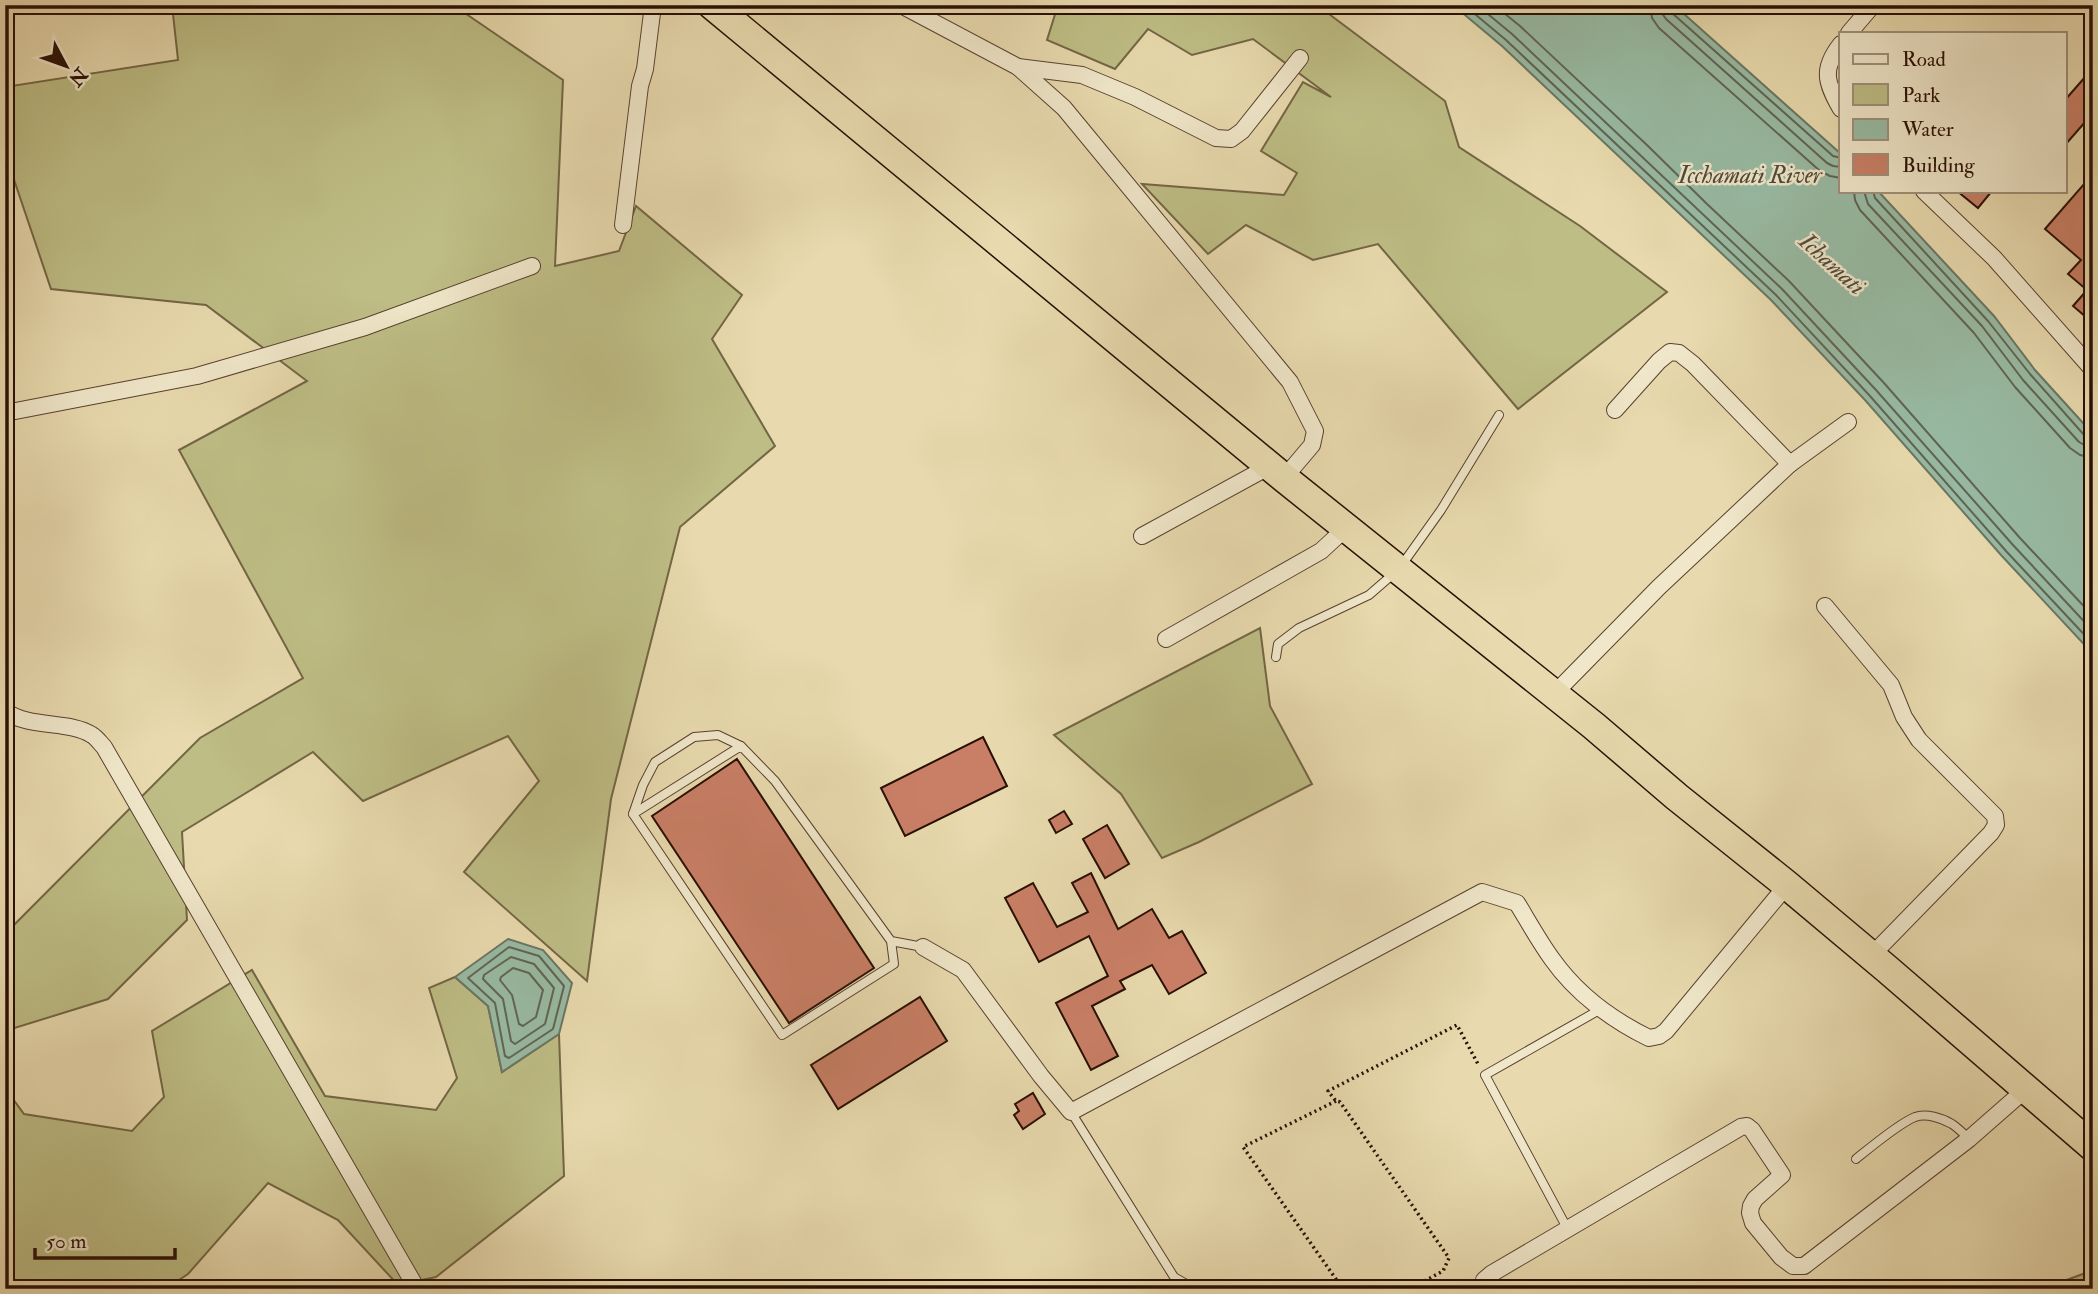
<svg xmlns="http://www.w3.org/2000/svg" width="2098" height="1294" viewBox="0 0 2098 1294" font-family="'IM FELL Double Pica',serif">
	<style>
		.green { fill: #bebd85; stroke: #736645; stroke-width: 2 }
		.water { fill: #98bba4; stroke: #6b7664; stroke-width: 2 }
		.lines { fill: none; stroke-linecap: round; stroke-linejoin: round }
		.shore { stroke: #606454; stroke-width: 2 }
		.building { fill: #c97f66; stroke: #280e05; stroke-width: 2 }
		.service-casing { stroke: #58412f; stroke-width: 10 }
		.minor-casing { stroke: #58412f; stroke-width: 18 }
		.trunk-casing { stroke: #280e05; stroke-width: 31 }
		.path { stroke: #280e05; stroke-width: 3.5; stroke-dasharray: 2 3.5; stroke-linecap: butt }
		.service { stroke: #f0e7ca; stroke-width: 8 }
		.minor { stroke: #f0e7ca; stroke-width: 16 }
		.trunk { stroke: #e8daae; stroke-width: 28 }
		.labels { text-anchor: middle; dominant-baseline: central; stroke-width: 5; stroke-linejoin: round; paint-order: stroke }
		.water-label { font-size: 24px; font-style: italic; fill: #4f4b3d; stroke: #f0e7ca }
	</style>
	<rect width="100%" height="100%" fill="#e8daae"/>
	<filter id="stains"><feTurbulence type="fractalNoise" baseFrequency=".00286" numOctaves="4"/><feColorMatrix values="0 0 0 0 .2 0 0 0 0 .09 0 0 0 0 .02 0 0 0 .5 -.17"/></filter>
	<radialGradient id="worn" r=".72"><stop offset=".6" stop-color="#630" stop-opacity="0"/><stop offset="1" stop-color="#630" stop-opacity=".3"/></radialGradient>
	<g class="green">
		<path d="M80,5H453L563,80L555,266L619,251L636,206L742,295L712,339L775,446L680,527L611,799L587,981L464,872L539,781L508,736L363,801L313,752L182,832L187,920L108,999L5,1031V934L200,738L303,678L179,450L307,381L206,305L51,289L5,153V87L178,60L173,14Z"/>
		<path d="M1058,5H1317L1445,101L1459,147L1580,226L1667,292L1518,409L1378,244L1313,260L1246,225L1208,254L1142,184L1284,195L1297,173L1261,151L1303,82L1331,97L1253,39L1192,55L1148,29L1115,69L1047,40Z"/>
		<path d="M1260,628L1270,706L1312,784L1199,842L1162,858L1121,794L1054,735Z"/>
		<path d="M252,970L325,1096L436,1110L457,1078L429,988L455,977L488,1006L502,1072L559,1034L564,1176L436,1277L398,1285L338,1220L268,1183L188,1274L165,1289H5V1088L24,1114L132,1131L164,1097L152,1031Z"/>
		<path d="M2093,1270V1289H2042L2091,1271Z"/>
	</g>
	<g class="water">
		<path d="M1453,5H1674L1841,154V191H1878L1994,316L2035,370L2093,434V654L2001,555L1865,400L1771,300L1502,46Z"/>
		<path d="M508,939L543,950L572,983L559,1034L502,1072L488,1006L455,977Z"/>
	</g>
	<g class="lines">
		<g class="shore">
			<path d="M1464,5L1506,40L1776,295L1870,396L2006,551L2093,644"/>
			<path d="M1477,5L1512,34L1782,289L1876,390L2013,545L2093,631"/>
			<path d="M1494,5L1520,26L1648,146L1707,204L1789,281L1884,383L2020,538L2093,616"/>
			<path d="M1650,5L1652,18L1659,28L1820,171L1830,176L1841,178"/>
			<path d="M1661,5V12L1666,19L1827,163L1833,166L1841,167"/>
			<path d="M1669,5L1672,13L1833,156L1841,158"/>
			<path d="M1854,191L1855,200L1860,210L1974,333L2015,387L2070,448L2080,455L2093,458"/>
			<path d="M1864,191L1868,204L1982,326L2023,380L2079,442L2086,446L2093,447"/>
			<path d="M1873,191L1875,198L1988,321L2030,374L2085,436L2093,438"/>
			<path d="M509,947L539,956L564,986L553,1029L509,1058L505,1056L495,1003L468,978Z"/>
			<path d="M511,957L534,964L554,988L545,1024L515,1044L511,1041L503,999L483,979L484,975Z"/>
			<path d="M513,968L529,973L543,990L536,1017L523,1026L519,1024L512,995L500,980L501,977Z"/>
		</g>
	</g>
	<g class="building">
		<path d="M2093,68V113L2065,145V100Z"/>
		<path d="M2084,184L2093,191V323L2073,306L2087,290L2068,274L2081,260L2045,229Z"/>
		<path d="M1957,191H1992L1978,208Z"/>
		<path d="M983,737L1007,786L905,836L881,788Z"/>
		<path d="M737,759L874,968L789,1023L652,816Z"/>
		<path d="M1064,811L1072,824L1056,833L1049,820Z"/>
		<path d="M1107,825L1129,864L1105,878L1083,839Z"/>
		<path d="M1091,873L1118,929L1152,909L1169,938L1182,931L1206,973L1169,994L1152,965L1120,981L1125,989L1092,1006L1118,1056L1091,1070L1056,1003L1108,976L1089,936L1039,962L1005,898L1033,883L1057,927L1088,912L1072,883Z"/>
		<path d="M920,997L947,1041L838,1109L811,1065Z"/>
		<path d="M1033,1093L1045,1114L1023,1129L1014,1115L1019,1111L1015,1104Z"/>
	</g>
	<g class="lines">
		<g class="service-casing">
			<g id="service">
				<path d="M1276,657L1278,644L1299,628L1369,595L1399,569L1441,510L1499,415"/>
				<path d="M633,814L643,785L655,762L694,737L718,735L741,746"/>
				<path d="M891,941L894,964L782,1035L633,814L741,746L775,781L891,941L923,947"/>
				<path d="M1071,1112L1174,1277L1195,1289"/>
				<path d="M1856,1159C1871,1147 1898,1124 1915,1117C1926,1113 1942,1118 1952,1124C1958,1128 1964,1134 1969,1139"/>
				<path d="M1567,1228L1485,1075L1601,1009"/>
			</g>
		</g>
		<g class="minor-casing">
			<g id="minor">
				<path d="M901,5L1018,67L1064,108L1290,382L1315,431L1312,445L1284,478"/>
				<path d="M1849,33L1873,5"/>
				<path d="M1841,44C1821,69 1826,83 1841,109"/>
				<path d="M1018,67L1082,75L1135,97L1216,138L1231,139L1242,131L1300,58"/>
				<path d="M1924,191L1994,258L2093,370"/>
				<path d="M623,225L640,86L645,69L653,5"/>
				<path d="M1615,410L1659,361L1670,352L1679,353L1693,364L1790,464"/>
				<path d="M5,413L197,376L365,327L532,266"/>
				<path d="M1142,536L1270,466"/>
				<path d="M1825,606L1891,685L1904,717L1919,740L1995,816L1996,825L1991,833L1872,955"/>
				<path d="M1166,639L1321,551L1347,527"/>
				<path d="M1554,694L1659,587L1790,464L1848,422"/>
				<path d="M5,711C30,729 69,720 92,735C97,738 100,743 104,747L417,1289"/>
				<path d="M923,947L963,970L1041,1076L1071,1112L1482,892L1517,903C1528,921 1539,941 1552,959C1576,993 1612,1020 1649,1038L1659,1036L1666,1031L1787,885"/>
				<path d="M1486,1289L1484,1280L1491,1274L1741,1127L1747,1126L1752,1130L1782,1175L1755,1199L1751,1206L1750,1213L1753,1223L1781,1257L1793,1266H1804L1969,1139L2026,1089"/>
			</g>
		</g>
		<g class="trunk-casing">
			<path id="trunk" d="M712,5L1284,478L1594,726L1677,797L1787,885L1887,969L2093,1147"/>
		</g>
		<g class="path">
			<path d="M1336,1101L1243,1147L1343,1289"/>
			<path d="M1410,1289L1443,1271L1449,1258L1340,1102L1336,1101L1328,1091L1457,1025L1478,1064"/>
		</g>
		<use href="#service" class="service"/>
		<use href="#minor" class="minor"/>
		<use href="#trunk" class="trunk"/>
	</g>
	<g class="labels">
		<g class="water-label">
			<text x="1750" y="175">Icchamati River</text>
			<text transform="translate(1832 264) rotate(42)">Ichamati</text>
		</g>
	</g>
	<rect width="2098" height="1294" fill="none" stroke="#e8daae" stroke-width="28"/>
	<rect x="7" y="7" width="2084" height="1280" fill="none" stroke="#280e05" stroke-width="3.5"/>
	<rect x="14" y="14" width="2070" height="1266" fill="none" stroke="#280e05" stroke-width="2"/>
	<rect x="1839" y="32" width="228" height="161" fill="#f0e7ca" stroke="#a0907b" stroke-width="2"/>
	<rect x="1853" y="54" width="35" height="10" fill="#f0e7ca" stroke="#a0907b" stroke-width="2"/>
	<text x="1902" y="66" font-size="21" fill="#280e05">Road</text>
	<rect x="1853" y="84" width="35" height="21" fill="#bebd85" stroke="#a0907b" stroke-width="2"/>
	<text x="1902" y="102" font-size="21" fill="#280e05">Park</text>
	<rect x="1853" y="119" width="35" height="21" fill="#98bba4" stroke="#a0907b" stroke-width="2"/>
	<text x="1902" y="136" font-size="21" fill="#280e05">Water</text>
	<rect x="1853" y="154" width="35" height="21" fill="#c97f66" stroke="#a0907b" stroke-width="2"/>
	<text x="1902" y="172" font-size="21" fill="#280e05">Building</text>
	<g transform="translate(66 66) rotate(131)" stroke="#f0e7ca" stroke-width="5" paint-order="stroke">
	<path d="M0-5L12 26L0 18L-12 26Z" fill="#280e05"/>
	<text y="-10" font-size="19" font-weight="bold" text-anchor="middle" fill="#280e05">N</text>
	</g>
	<path d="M35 1248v10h140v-10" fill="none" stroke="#280e05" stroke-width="3.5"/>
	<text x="46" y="1248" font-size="21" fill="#280e05" stroke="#f0e7ca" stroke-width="5" paint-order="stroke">50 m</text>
	<rect width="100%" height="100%" filter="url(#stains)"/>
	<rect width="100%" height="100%" fill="url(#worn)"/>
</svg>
